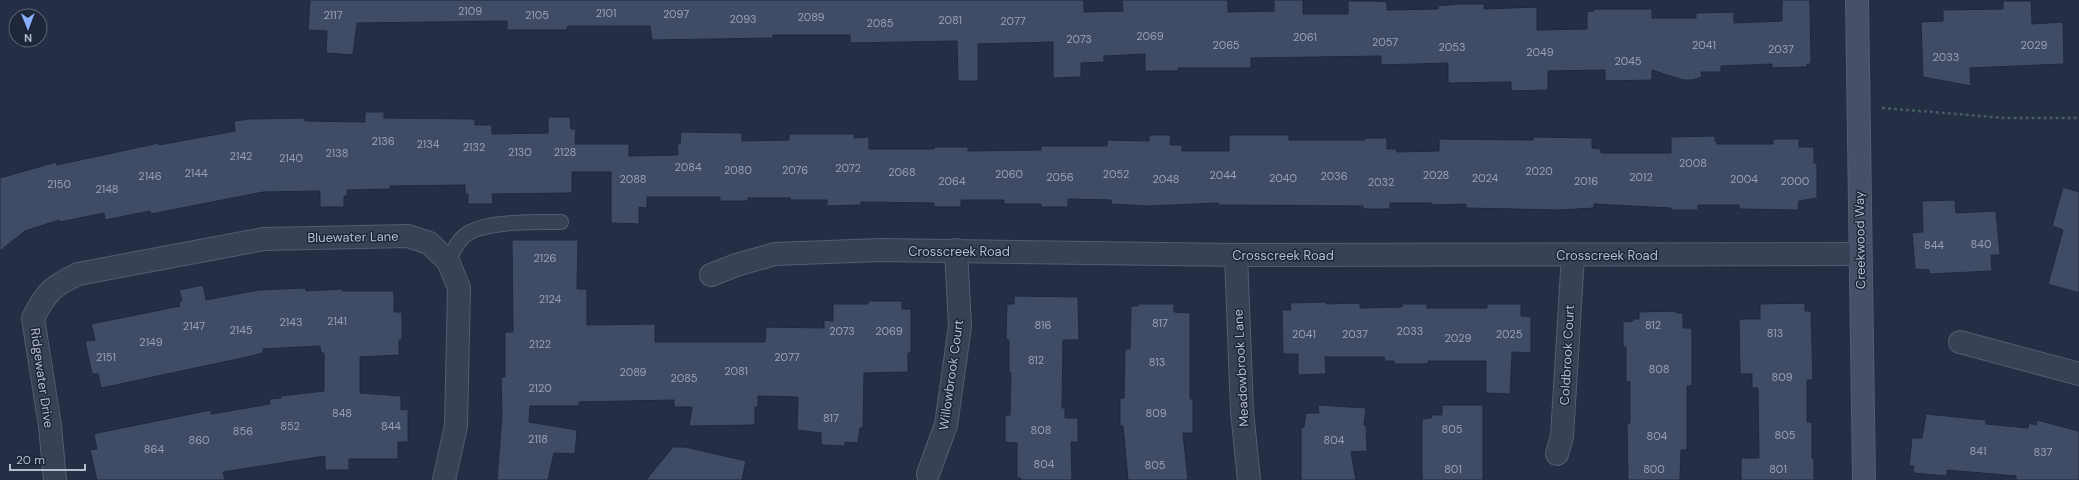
<svg xmlns="http://www.w3.org/2000/svg" width="2079" height="480" viewBox="0 0 2079 480" font-family="'DM Sans',sans-serif">
	<style>
		.building { fill: #404c65; stroke: #1f293b }
		.lines { fill: none; stroke-linecap: round; stroke-linejoin: round }
		.lane-casing { stroke: #545d6e; stroke-width: 16 }
		.street-casing { stroke: #545d6e; stroke-width: 24 }
		.secondary-casing { stroke: #545d6e; stroke-width: 24 }
		.path { stroke: #445c62; stroke-width: 2.5; stroke-dasharray: 3 3; stroke-linecap: butt }
		.lane { stroke: #394254; stroke-width: 14 }
		.street { stroke: #394254; stroke-width: 22 }
		.secondary { stroke: #465067; stroke-width: 22 }
		.labels { text-anchor: middle; dominant-baseline: central; stroke-width: 3; stroke-linejoin: round; paint-order: stroke }
		.number-label { font-size: 11px; fill: #98a1b4 }
		.street-label { font-size: 13px; fill: #b6bdce; stroke: #1d2739 }
	</style>
	<rect width="100%" height="100%" fill="#242f45"/>
	<g class="building">
		<path d="M310,0H1084V12L1123,11L1122,0H1228V12L1274,11V0H1303V14H1348V1H1375L1387,2V10L1438,9V6L1458,4H1484V9L1537,7V30L1587,29V12L1594,11V9H1652V18H1696V13L1734,12V23L1782,21V0H1810L1811,64H1807V67L1772,68V64L1721,66V72H1701L1702,77L1692,80H1683L1652,70V80L1605,81V70L1548,71V90L1511,91V82L1448,83V63L1381,65V56L1251,58V68H1178V71H1145V54L1104,56V62L1081,63V77L1053,78V42L978,44V81H958L957,41L850,43V35H773V38L652,40L650,26H568L566,30H507V21L357,23L353,55L326,53L327,31L308,30Z"/>
		<path d="M2003,1H2031L2032,24L2063,22L2064,64L1970,68L1971,86L1923,77L1921,22L1943,21V10L2003,9Z"/>
		<path d="M365,112H384V118L475,119V125H492V134L548,133V117H570L571,129H576L575,144H629V156L678,155L677,144H680L681,132L742,133V141L789,140V134H854V138L869,137V149H934V147H968V151L1041,150V146H1107V140L1149,141V135H1171L1170,145H1182V151H1229V135H1289V140H1365V138H1387V149H1397V152L1439,151V139L1533,140V137L1592,138V148L1601,149V153H1671V137L1715,136V141H1717V144H1773V139H1799V147H1814V163H1817V198L1799,201L1798,210L1739,209V205H1698V210H1671V208L1594,204V208L1560,210L1466,208V204L1432,205L1431,203H1390V209H1363V206L1218,205V203L1148,206L1111,204V200L1068,199V207H1041V204H1004V200H961V207H934V203L861,202V205L827,206V200H790V198H748V201H720V197H647V208L639,207V224L611,223V172H572V193L492,194L493,204H468V194H465V185L390,186V189L347,190V196H344V207H320V191L263,192L151,214L150,211L105,220L104,213L60,222L59,220L25,231L0,251V178L56,162L57,165L159,143V145L235,131L234,121L250,119L304,118L305,121L365,122Z"/>
		<path d="M2063,187L2079,192V293L2048,284L2063,230L2052,226Z"/>
		<path d="M1955,200L1956,213L1996,211L2000,255H1991L1992,271L1929,274V270L1915,269L1912,233L1923,232L1922,201Z"/>
		<path d="M512,240H578L577,289H587V325L655,324V342H765L766,327L824,328V320L833,321V304H868V301H902V309H911V353H908V372L864,373L863,428H860L858,443L845,442V446L821,445V433L797,430L798,397L758,396V407H755V425L689,426L692,407H674V400L579,402V406H530L529,422L577,430L575,454L554,453L548,480H497L502,414L501,377H505V332H513Z"/>
		<path d="M203,285L206,300L258,290L305,288L306,291L343,289V291H394V312H402V340H399V355L360,357V393L401,396V410L408,409V442H398V459H349V470H325V456L223,472L225,480H97L90,450L97,449L94,435L97,433L211,410V414L270,404L269,399L281,398V396L324,391V353H321L320,346L263,349V353L252,356L101,388L98,374H92L85,341L95,340L91,324L180,306L179,302L182,301L179,290Z"/>
		<path d="M1014,296L1078,297L1079,340H1063L1062,408H1065V418H1078V442H1071L1072,480H1021V478H1017V443L1005,442V415H1010L1011,373H1009V340L1006,339L1007,304H1014Z"/>
		<path d="M1326,302V304L1360,303V308L1402,307V304H1427V308H1487V304H1521V316L1531,317V353L1512,352L1510,394L1486,393V361H1428V364H1394V361H1385L1384,357H1325L1326,374L1298,375V354H1283L1282,310H1291L1290,303Z"/>
		<path d="M1805,303V311H1811L1813,380H1807V422H1812V458H1814V480H1741V458H1759L1758,388H1752V374H1740L1739,319H1760V304Z"/>
		<path d="M1138,304H1174V312L1190,313V399H1193V433H1183L1188,480H1128L1123,426H1120V398H1124L1125,349H1130L1131,306H1138Z"/>
		<path d="M1676,311V313H1683V328H1692V386H1687V450H1681L1680,480H1628L1627,423H1630V382L1626,381V347H1623V322L1633,321V319H1639V312Z"/>
		<path d="M1318,405L1366,408L1364,425H1366L1367,451L1351,452L1356,480H1301V428L1304,427L1306,413H1319Z"/>
		<path d="M1442,405H1483V480H1422V419L1431,418L1432,415H1442Z"/>
		<path d="M1926,414L1986,420V424L2028,428L2029,423L2036,425L2037,420L2079,431V480H2016V476L1947,470V476L1913,473L1914,466H1909L1912,438H1922Z"/>
		<path d="M673,447H685L746,461L742,480H646Z"/>
	</g>
	<g class="lines">
		<g class="lane-casing">
			<path id="lane" d="M448,261C452,254 456,244 462,238C478,220 538,222 561,222"/>
		</g>
		<g class="street-casing">
			<g id="street">
				<path d="M1236,255L1242,411L1249,480"/>
				<path d="M711,275L736,265L775,254L880,250L1236,255L1860,254"/>
				<path d="M1960,342L2079,374"/>
				<path d="M1557,454L1562,436L1573,255"/>
				<path d="M928,474L946,425L960,326L956,250"/>
				<path d="M55,480L50,426L33,318C46,292 53,286 78,274L264,239L408,236L429,243L448,261L459,288L456,426L444,480"/>
			</g>
		</g>
		<g class="secondary-casing">
			<path id="secondary" d="M1857,0L1864,480"/>
		</g>
		<path class="path" d="M1882,108L2006,118H2079"/>
		<use href="#lane" class="lane"/>
		<use href="#street" class="street"/>
		<use href="#secondary" class="secondary"/>
	</g>
	<g class="labels">
		<g class="number-label">
			<text x="470" y="11">2109</text>
			<text x="606" y="13">2101</text>
			<text x="676" y="14">2097</text>
			<text x="333" y="15">2117</text>
			<text x="537" y="15">2105</text>
			<text x="811" y="17">2089</text>
			<text x="743" y="19">2093</text>
			<text x="950" y="20">2081</text>
			<text x="1013" y="21">2077</text>
			<text x="880" y="23">2085</text>
			<text x="1150" y="36">2069</text>
			<text x="1305" y="37">2061</text>
			<text x="1079" y="39">2073</text>
			<text x="1385" y="42">2057</text>
			<text x="1226" y="45">2065</text>
			<text x="1704" y="45">2041</text>
			<text x="2034" y="45">2029</text>
			<text x="1452" y="47">2053</text>
			<text x="1781" y="49">2037</text>
			<text x="1540" y="52">2049</text>
			<text x="1946" y="57">2033</text>
			<text x="1628" y="61">2045</text>
			<text x="383" y="141">2136</text>
			<text x="428" y="144">2134</text>
			<text x="474" y="147">2132</text>
			<text x="520" y="152">2130</text>
			<text x="565" y="152">2128</text>
			<text x="337" y="153">2138</text>
			<text x="241" y="156">2142</text>
			<text x="291" y="158">2140</text>
			<text x="1693" y="163">2008</text>
			<text x="688" y="167">2084</text>
			<text x="848" y="168">2072</text>
			<text x="738" y="170">2080</text>
			<text x="795" y="170">2076</text>
			<text x="1539" y="171">2020</text>
			<text x="902" y="172">2068</text>
			<text x="196" y="173">2144</text>
			<text x="1009" y="174">2060</text>
			<text x="1116" y="174">2052</text>
			<text x="1223" y="175">2044</text>
			<text x="1436" y="175">2028</text>
			<text x="150" y="176">2146</text>
			<text x="1334" y="176">2036</text>
			<text x="1060" y="177">2056</text>
			<text x="1641" y="177">2012</text>
			<text x="1283" y="178">2040</text>
			<text x="1485" y="178">2024</text>
			<text x="633" y="179">2088</text>
			<text x="1166" y="179">2048</text>
			<text x="1744" y="179">2004</text>
			<text x="952" y="181">2064</text>
			<text x="1586" y="181">2016</text>
			<text x="1795" y="181">2000</text>
			<text x="1381" y="182">2032</text>
			<text x="59" y="184">2150</text>
			<text x="107" y="189">2148</text>
			<text x="1981" y="244">840</text>
			<text x="1934" y="245">844</text>
			<text x="545" y="258">2126</text>
			<text x="550" y="299">2124</text>
			<text x="337" y="321">2141</text>
			<text x="291" y="322">2143</text>
			<text x="1160" y="323">817</text>
			<text x="1043" y="325">816</text>
			<text x="1653" y="325">812</text>
			<text x="194" y="326">2147</text>
			<text x="241" y="330">2145</text>
			<text x="842" y="331">2073</text>
			<text x="889" y="331">2069</text>
			<text x="1410" y="331">2033</text>
			<text x="1775" y="333">813</text>
			<text x="1304" y="334">2041</text>
			<text x="1355" y="334">2037</text>
			<text x="1509" y="334">2025</text>
			<text x="1458" y="338">2029</text>
			<text x="151" y="342">2149</text>
			<text x="540" y="344">2122</text>
			<text x="106" y="357">2151</text>
			<text x="787" y="357">2077</text>
			<text x="1036" y="360">812</text>
			<text x="1157" y="362">813</text>
			<text x="1659" y="369">808</text>
			<text x="736" y="371">2081</text>
			<text x="633" y="372">2089</text>
			<text x="1782" y="377">809</text>
			<text x="684" y="378">2085</text>
			<text x="540" y="388">2120</text>
			<text x="342" y="413">848</text>
			<text x="1156" y="413">809</text>
			<text x="831" y="418">817</text>
			<text x="290" y="426">852</text>
			<text x="391" y="426">844</text>
			<text x="1452" y="429">805</text>
			<text x="1041" y="430">808</text>
			<text x="243" y="431">856</text>
			<text x="1785" y="435">805</text>
			<text x="1657" y="436">804</text>
			<text x="538" y="439">2118</text>
			<text x="199" y="440">860</text>
			<text x="1334" y="440">804</text>
			<text x="154" y="449">864</text>
			<text x="1978" y="451">841</text>
			<text x="2043" y="452">837</text>
			<text x="1044" y="464">804</text>
			<text x="1155" y="465">805</text>
			<text x="1453" y="469">801</text>
			<text x="1654" y="469">800</text>
			<text x="1778" y="469">801</text>
		</g>
		<g class="street-label">
			<text transform="translate(353 237) rotate(-1)">Bluewater Lane</text>
			<text transform="translate(1860 240) rotate(-91)">Creekwood Way</text>
			<text x="959" y="251">Crosscreek Road</text>
			<text x="1283" y="255">Crosscreek Road</text>
			<text x="1607" y="255">Crosscreek Road</text>
			<text transform="translate(1567 355) rotate(-87)">Coldbrook Court</text>
			<text transform="translate(1241 368) rotate(-93)">Meadowbrook Lane</text>
			<text transform="translate(951 375) rotate(-82)">Willowbrook Court</text>
			<text transform="translate(42 378) rotate(82)">Ridgewater Drive</text>
		</g>
	</g>
	<g transform="translate(28 28) rotate(179)"><circle r="19" fill="#1d2739" stroke="#5a6375"/>
	<path d="M0-3L7 15L0 10L-7 15Z" fill="#8aaeff"/>
	<text y="-6" font-size="11" font-weight="bold" text-anchor="middle" fill="#b6bdce">N</text>
	</g>
	<path d="M10 464v6h75v-6" fill="none" stroke="#b6bdce" stroke-width="2"/>
	<text x="16" y="464" font-size="12" fill="#b6bdce" stroke="#1d2739" stroke-width="3" paint-order="stroke">20 m</text>
</svg>
